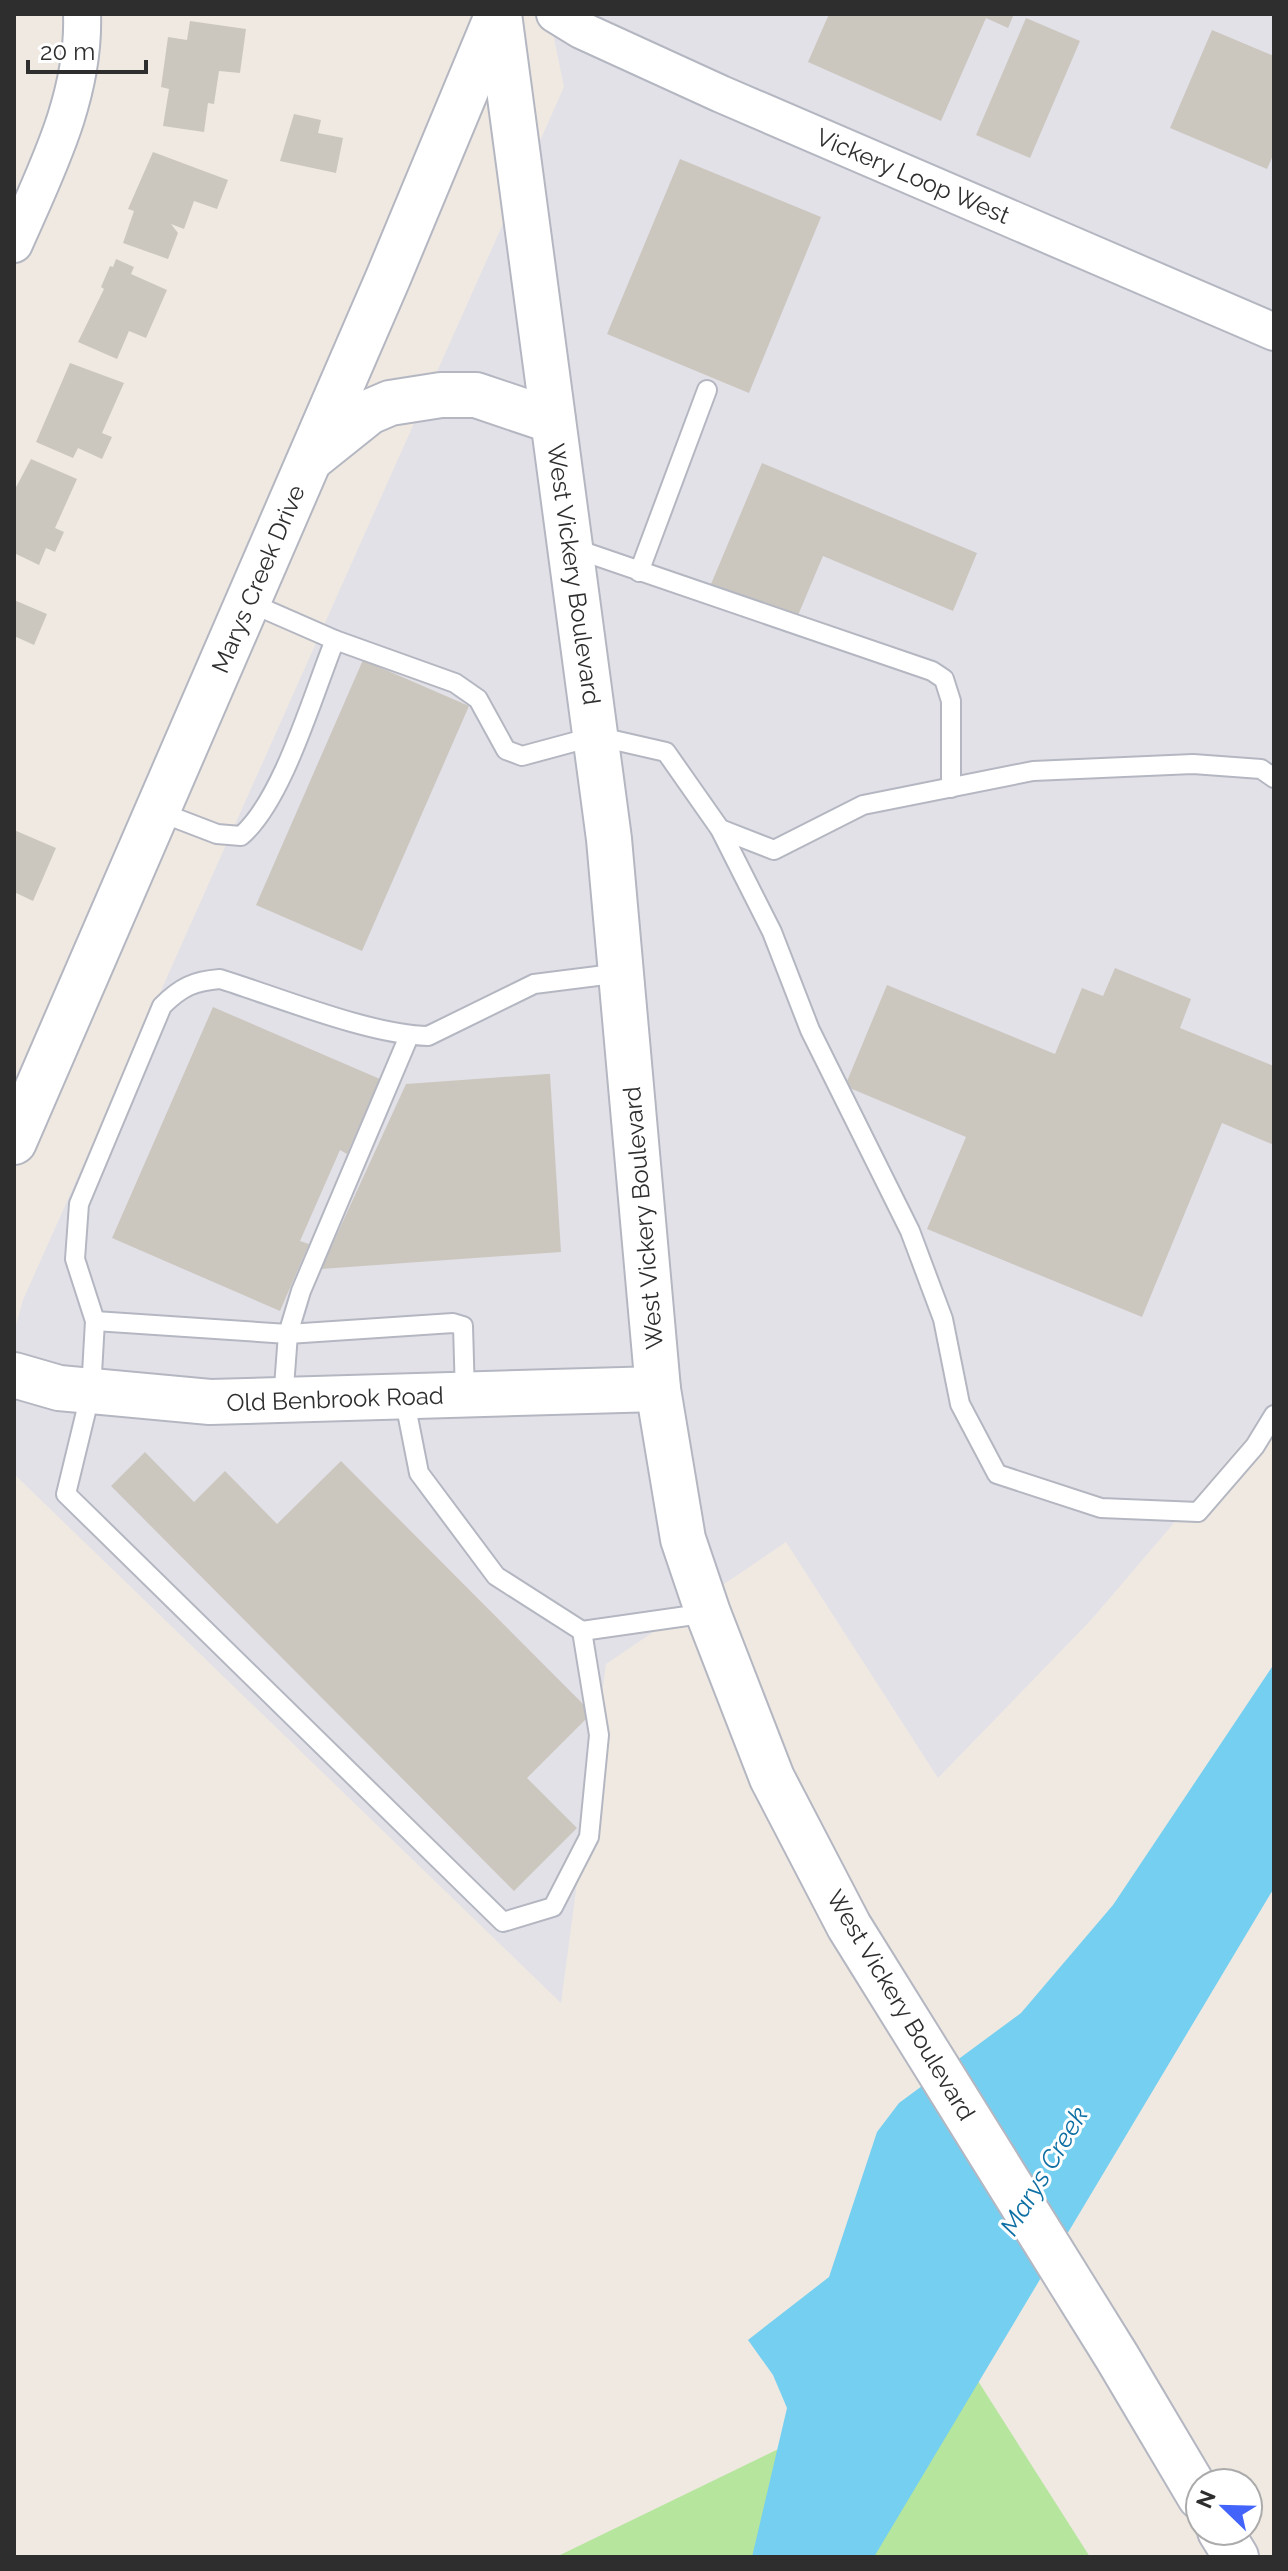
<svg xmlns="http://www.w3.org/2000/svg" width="1288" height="2571" viewBox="0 0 1288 2571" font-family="Raleway,sans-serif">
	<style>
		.industrial { fill: #e3e1e8 }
		.green { fill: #b6e59e }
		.water { fill: #75cff0 }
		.building { fill: #cbc7bf }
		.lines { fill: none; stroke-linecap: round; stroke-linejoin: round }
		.lane-casing { stroke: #b4b7c1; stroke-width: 22 }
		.street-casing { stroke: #b4b7c1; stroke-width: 40 }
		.secondary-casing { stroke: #b4b7c1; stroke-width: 48 }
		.lane { stroke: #fff; stroke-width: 18 }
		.street { stroke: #fff; stroke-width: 36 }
		.secondary { stroke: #fff; stroke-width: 44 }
		.labels { text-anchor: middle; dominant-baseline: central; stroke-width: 6; stroke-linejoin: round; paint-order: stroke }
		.street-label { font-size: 24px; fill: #2e2e2e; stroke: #fff }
		.water-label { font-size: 26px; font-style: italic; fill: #0d6fa3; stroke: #fff }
	</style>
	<rect width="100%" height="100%" fill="#efe9e1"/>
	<path class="industrial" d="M549,14H1274V1406L1091,1620L938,1778L786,1542L606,1664L561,2003L14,1474V1332L23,1300L564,87Z"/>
	<path class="green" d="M964,2359L1090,2557H556Z"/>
	<path class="water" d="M1274,1664V1888L874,2557H752L787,2408L773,2375L748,2340L829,2277L877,2132L899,2103L1021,2013L1113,1905Z"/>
	<g class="building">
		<path d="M829,14H1014L1008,28L986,18L941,121L808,62Z"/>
		<path d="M1026,18L1080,41L1030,158L976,135Z"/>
		<path d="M190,21L246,29L240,73L219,71L214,104L208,103L204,132L163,126L169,89L161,87L168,37L187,40Z"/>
		<path d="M1212,30L1274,56V153L1267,169L1170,128Z"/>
		<path d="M294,114L321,120L318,133L343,138L336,173L280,161Z"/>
		<path d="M153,152L228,180L217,209L194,201L184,229L171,224L178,233L168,259L123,243L134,211L128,209Z"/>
		<path d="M680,159L821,217L749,393L607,334Z"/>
		<path d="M116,259L134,267L131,274L167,290L146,338L129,331L117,359L78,342L104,289L101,287L110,266L113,267Z"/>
		<path d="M70,363L124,383L102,433L112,437L102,459L78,448L73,458L36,442Z"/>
		<path d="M31,459L77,479L55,528L64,532L55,552L46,548L39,565L14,553V491Z"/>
		<path d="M762,463L977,553L953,611L823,556L796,620L711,584Z"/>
		<path d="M14,600L47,614L34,645L14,636Z"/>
		<path d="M363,660L469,706L362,951L256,905Z"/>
		<path d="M14,830L56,848L33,901L14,892Z"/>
		<path d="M1115,968L1191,999L1180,1028L1274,1066V1145L1222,1123L1142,1317L927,1229L966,1137L845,1086L887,985L1055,1054L1082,988L1103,996Z"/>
		<path d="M213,1007L380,1079L347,1154L340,1150L300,1241L309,1244L280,1311L112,1238Z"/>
		<path d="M547,1074H550L561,1252L321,1269L406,1084Z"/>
		<path d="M145,1452L194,1502L225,1471L277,1524L341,1461L592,1713L527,1778L577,1828L514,1891L111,1486Z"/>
	</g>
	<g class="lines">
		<g class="lane-casing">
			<g id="lane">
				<path d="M573,548L932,671L944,679L951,701V788"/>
				<path d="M639,572L707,390"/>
				<path d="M335,640L455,683L478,699L506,750L522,756L596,736L666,752L720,829L772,932L810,1030L910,1231L943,1319L960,1404L997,1474L1101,1508L1198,1512L1255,1446L1274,1415"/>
				<path d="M157,811L217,834L241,836C283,800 313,694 335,640L248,602"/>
				<path d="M720,829L774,850L863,805L1033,771L1193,764L1261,769L1274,778"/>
				<path d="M95,1321L288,1334L453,1323L463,1326L465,1395"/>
				<path d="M404,1397L419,1473L496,1576L582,1631L708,1613"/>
				<path d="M283,1400L288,1334L301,1291L409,1036"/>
				<path d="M582,1631L599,1735L589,1837L553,1907L503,1922L66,1494L91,1391L95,1321L75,1259L79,1204L162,1006C181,987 194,981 220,979C278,997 370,1035 428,1036L534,984L621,973"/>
			</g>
		</g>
		<g class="street-casing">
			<g id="street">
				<path d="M555,14L581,30L721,94L1274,332"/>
				<path d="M14,244C46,171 85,96 82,14"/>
			</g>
		</g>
		<g class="secondary-casing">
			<g id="secondary">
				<path d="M499,14L609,839L658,1389L683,1539L708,1613L772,1778L849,1926L1117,2357L1200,2497"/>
				<path d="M314,456L369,412L390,403L441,395H476L553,421"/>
				<path d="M14,1142L388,278L497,16"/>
				<path d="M14,1375L59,1388L210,1402L658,1389"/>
				<path d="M1220,2531L1236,2557"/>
			</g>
		</g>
		<use href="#lane" class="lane"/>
		<use href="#street" class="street"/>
		<use href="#secondary" class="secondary"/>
	</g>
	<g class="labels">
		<g class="street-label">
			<text transform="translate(913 176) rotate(23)">Vickery Loop West</text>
			<text transform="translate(574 574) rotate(82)">West Vickery Boulevard</text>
			<text transform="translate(258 579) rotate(-67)">Marys Creek Drive</text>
			<text transform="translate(643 1218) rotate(-95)">West Vickery Boulevard</text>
			<text transform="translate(335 1399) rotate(-2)">Old Benbrook Road</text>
			<text transform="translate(901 2005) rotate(59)">West Vickery Boulevard</text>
		</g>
		<g class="water-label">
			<text transform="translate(1044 2171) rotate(-59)">Marys Creek</text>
		</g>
	</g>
	<rect width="1288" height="2571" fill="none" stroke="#2e2e2e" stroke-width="32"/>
	<g transform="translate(1224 2507) rotate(293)"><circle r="38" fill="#ffffff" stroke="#ababab" stroke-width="2"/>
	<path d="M0-6L14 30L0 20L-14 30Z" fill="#4264fb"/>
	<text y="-12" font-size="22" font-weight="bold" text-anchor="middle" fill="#2e2e2e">N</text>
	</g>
	<path d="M28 60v12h118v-12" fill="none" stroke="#2e2e2e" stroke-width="4"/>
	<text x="40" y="60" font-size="24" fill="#2e2e2e" stroke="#ffffff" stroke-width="6" paint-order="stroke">20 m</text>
</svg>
